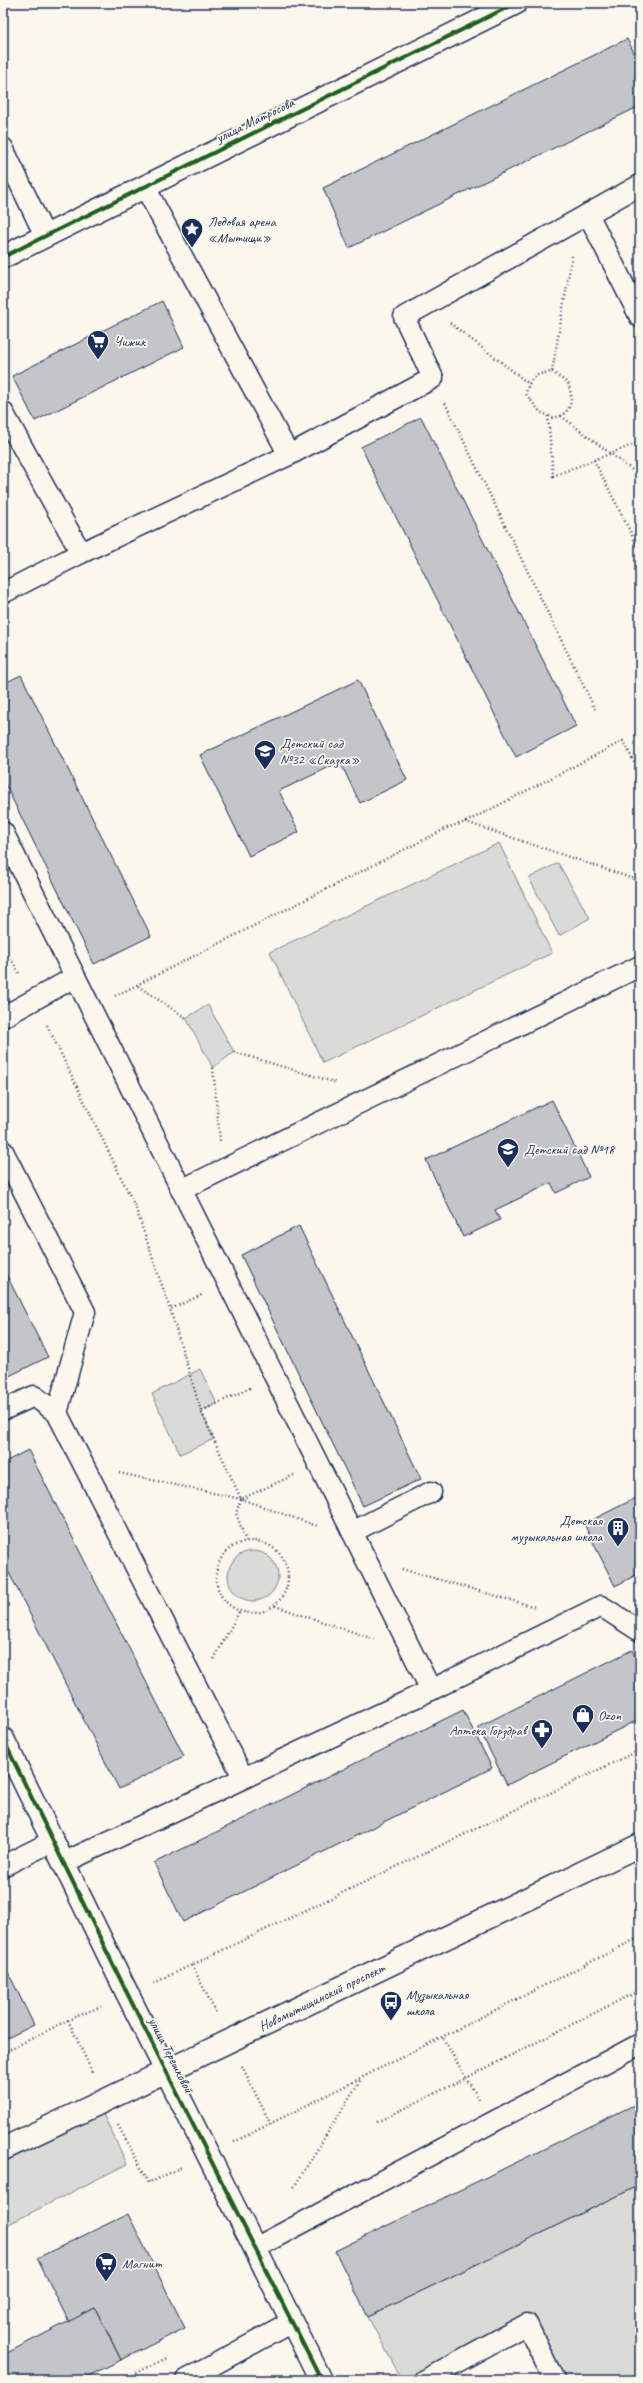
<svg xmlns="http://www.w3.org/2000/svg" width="643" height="2383" viewBox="0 0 643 2383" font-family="Caveat,sans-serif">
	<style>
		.green { fill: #dadad7; stroke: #7a849a }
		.building { fill: #c3c5c9; stroke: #1b2f5e }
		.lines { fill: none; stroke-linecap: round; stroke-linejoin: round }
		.lane-casing { stroke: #1b2f5e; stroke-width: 23 }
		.street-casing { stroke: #1b2f5e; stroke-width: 25 }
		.secondary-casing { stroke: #1b2f5e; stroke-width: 25 }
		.path { stroke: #1b2f5e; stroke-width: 2.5; stroke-dasharray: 1 3; stroke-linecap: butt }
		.lane { stroke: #fbf7ec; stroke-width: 20 }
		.street { stroke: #fbf7ec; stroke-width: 22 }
		.secondary { stroke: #fbf7ec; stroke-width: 22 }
		.cycleway-casing { stroke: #fbf7ec; stroke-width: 6 }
		.cycleway { stroke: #1b5e20; stroke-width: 4 }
		.labels { text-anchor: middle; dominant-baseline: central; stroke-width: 3.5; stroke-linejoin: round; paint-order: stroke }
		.street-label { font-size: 14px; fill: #1b2f5e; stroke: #fbf7ec }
		.poi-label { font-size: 14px; fill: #1b2f5e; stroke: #fbf7ec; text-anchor: start }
	</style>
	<rect width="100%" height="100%" fill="#fbf7ec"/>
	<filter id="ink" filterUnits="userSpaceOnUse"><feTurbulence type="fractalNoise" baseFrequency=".025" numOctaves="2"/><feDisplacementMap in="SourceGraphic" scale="8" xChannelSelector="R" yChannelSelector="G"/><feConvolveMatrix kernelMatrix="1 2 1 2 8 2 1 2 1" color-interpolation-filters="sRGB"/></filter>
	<g filter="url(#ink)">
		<g class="green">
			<path d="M499,843L552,953L323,1063L270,952Z"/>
			<path d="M558,863L590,918L559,936L529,878Z"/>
			<path d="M208,1005L234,1052L213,1068L186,1018Z"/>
			<path d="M200,1369L217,1404L201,1411L214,1439L180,1454L152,1394Z"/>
			<circle cx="253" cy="1576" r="25"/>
			<path d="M103,2114L127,2164L3,2227V2163Z"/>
			<path d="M640,2185V2380H554L527,2324L424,2380H402L368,2317Z"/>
		</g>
		<g class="building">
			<path d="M627,39L640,64V106L349,248L323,188Z"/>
			<path d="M162,301L184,347L35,421L12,376Z"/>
			<path d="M421,417L576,726L516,757L361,447Z"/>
			<path d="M21,675L151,936L94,964L3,780V684Z"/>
			<path d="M358,680L407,780L360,803L340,762L279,791L299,832L249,856L200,755Z"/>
			<path d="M552,1100L589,1177L556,1193L551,1183L495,1210L500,1220L463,1237L426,1160Z"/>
			<path d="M299,1226L421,1479L363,1506L241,1255Z"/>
			<path d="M3,1268L48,1357L3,1379Z"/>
			<path d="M28,1450L184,1756L119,1789L3,1561V1463Z"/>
			<path d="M640,1496V1573L615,1586L584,1524Z"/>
			<path d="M632,1650L640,1666V1719L507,1785L478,1727Z"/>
			<path d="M463,1710L492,1768L183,1922L154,1863Z"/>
			<path d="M3,1962L34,2025L3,2040Z"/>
			<path d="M640,2102V2185L368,2317L335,2251Z"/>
			<path d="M128,2214L185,2328L121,2360L95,2308L69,2322L37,2258Z"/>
			<path d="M95,2308L121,2360L80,2380H3V2355Z"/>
		</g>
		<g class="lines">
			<g class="lane-casing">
				<g id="lane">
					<path d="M3,148L45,236"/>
					<path d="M588,214L640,317"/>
					<path d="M3,412L81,553L289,455L145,187"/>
					<path d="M289,455L433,378L404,317L640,185"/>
					<path d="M3,593L81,553"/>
					<path d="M3,832L431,1690"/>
					<path d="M3,1017L75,977"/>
					<path d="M3,1151L85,1312L57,1413"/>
					<path d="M181,1190L640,966"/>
					<path d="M3,1410L34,1396L57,1413L243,1777"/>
					<path d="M352,1532L431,1492"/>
					<path d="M63,1863L431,1690L601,1606L640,1631"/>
					<path d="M3,1866L53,1841"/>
					<path d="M255,2248L640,2044"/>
					<path d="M186,2380L292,2322"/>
					<path d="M424,2380L527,2324L554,2380"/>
				</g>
			</g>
			<g class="street-casing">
				<g id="street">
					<path d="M3,257L516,3"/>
					<path d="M3,1739L128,1995L321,2380"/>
				</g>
			</g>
			<g class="secondary-casing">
				<path id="secondary" d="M3,2149L640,1845"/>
			</g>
			<g class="path">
				<path d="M450,323L528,383"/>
				<path d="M552,372L568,383C574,400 572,413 554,418L540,412L526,394C529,378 536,373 552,372L572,256"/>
				<path d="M445,403L595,709"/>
				<path d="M548,416L553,476L640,442"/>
				<path d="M561,416L640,476"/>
				<path d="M594,460L640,551"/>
				<path d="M640,773L623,741L466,822L640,881"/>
				<path d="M3,796L7,804"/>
				<path d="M3,944L20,975"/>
				<path d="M138,986L186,1018"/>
				<path d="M115,996L449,827L466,822"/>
				<path d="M47,1025L135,1206L170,1309"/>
				<path d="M234,1052L337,1083"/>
				<path d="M213,1068L220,1141"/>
				<path d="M250,1388L201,1411L241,1499L294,1475"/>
				<path d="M201,1411L170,1309L204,1294"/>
				<path d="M119,1473L241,1499L317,1526"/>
				<path d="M241,1499L236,1513L246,1541"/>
				<circle cx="252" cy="1577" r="36"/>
				<path d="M402,1569L535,1607"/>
				<path d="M275,1606L374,1639"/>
				<path d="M214,1659L239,1612"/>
				<path d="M192,1965L217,2015"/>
				<path d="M154,1983L640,1750"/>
				<path d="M68,2020L93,2074"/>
				<path d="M3,2053L68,2020L102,2006"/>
				<path d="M242,2066L271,2125"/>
				<path d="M479,2099L466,2078L640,1990"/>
				<path d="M377,2122L466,2078L443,2038"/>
				<path d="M118,2125L149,2183L182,2167"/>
				<path d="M234,2142L640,1937"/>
				<path d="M294,2187L361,2079"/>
				<path d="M122,2380L167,2358"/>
			</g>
			<use href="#lane" class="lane"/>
			<use href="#street" class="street"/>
			<use href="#secondary" class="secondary"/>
			<g class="cycleway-casing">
				<g id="cycleway">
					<path d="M3,257L516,3"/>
					<path d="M3,1739L128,1995L321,2380"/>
				</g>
			</g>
			<use href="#cycleway" class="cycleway"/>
		</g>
	</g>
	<defs>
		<g id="sight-pin" transform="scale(1.15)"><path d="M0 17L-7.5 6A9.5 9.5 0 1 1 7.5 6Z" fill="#1b2f5e" stroke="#fbf7ec"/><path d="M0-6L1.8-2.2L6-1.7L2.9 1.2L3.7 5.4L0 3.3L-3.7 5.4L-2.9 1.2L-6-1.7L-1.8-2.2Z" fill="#fff"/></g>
		<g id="supermarket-pin" transform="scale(1.15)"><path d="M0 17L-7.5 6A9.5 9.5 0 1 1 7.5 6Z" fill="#1b2f5e" stroke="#fbf7ec"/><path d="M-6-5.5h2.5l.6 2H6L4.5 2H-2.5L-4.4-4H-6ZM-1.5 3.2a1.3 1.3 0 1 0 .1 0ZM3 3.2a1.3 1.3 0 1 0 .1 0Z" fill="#fff"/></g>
		<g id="school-pin" transform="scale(1.15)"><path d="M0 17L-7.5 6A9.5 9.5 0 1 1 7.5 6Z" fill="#1b2f5e" stroke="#fbf7ec"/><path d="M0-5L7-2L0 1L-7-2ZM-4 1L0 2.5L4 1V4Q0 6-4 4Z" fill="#fff"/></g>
		<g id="building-pin" transform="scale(1.15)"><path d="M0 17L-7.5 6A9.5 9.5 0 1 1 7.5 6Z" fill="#1b2f5e" stroke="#fbf7ec"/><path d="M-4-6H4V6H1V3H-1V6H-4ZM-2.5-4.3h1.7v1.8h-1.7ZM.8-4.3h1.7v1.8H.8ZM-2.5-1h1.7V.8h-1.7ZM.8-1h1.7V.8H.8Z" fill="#fff"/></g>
		<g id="shop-pin" transform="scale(1.15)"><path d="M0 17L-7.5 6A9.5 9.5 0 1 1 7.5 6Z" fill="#1b2f5e" stroke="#fbf7ec"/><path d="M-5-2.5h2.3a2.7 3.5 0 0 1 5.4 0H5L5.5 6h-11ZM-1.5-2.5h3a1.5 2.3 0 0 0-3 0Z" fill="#fff"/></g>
		<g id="pharmacy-pin" transform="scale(1.15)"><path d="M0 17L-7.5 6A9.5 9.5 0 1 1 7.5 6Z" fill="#1b2f5e" stroke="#fbf7ec"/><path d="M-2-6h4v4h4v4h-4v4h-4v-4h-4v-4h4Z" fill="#fff"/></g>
		<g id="bus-pin" transform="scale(1.15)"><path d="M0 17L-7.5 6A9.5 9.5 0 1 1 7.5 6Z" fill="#1b2f5e" stroke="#fbf7ec"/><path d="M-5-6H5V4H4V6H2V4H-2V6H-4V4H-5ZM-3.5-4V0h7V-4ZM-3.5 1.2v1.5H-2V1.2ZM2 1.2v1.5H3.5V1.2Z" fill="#fff"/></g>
	</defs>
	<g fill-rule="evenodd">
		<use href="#sight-pin" x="192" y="229"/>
		<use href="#supermarket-pin" x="98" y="341"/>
		<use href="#school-pin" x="265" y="751"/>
		<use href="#school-pin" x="508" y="1149"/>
		<use href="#building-pin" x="618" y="1528"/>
		<use href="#shop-pin" x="583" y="1715"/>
		<use href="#pharmacy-pin" x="542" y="1730"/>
		<use href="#bus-pin" x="391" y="2002"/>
		<use href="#supermarket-pin" x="106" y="2263"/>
	</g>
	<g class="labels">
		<g class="street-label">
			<text transform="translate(255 120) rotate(-26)">улица Матросова</text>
			<text transform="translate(322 1997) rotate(-26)">Новомытищинский проспект</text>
			<text transform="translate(171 2055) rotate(63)">улица Терешковой</text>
		</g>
		<g class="poi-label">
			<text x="208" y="221">Ледовая арена<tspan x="208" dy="16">«Мытищи»</tspan></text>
			<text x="114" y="341">Чижик</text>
			<text x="280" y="743">Детский сад<tspan x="280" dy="16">№32 «Сказка»</tspan></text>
			<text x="524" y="1149">Детский сад №18</text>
			<text x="602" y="1520" text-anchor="end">Детская<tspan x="602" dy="16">музыкальная школа</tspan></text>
			<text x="598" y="1715">Ozon</text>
			<text x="526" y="1730" text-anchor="end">Аптека Горздрав</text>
			<text x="406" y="1994">Музыкальная<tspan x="406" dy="16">школа</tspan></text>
			<text x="122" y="2263">Магнит</text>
		</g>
	</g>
	<rect width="643" height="2383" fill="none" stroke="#fbf7ec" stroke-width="16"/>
	<rect x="8" y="8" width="627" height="2367" fill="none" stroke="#1b2f5e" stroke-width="1.5" filter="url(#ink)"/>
</svg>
